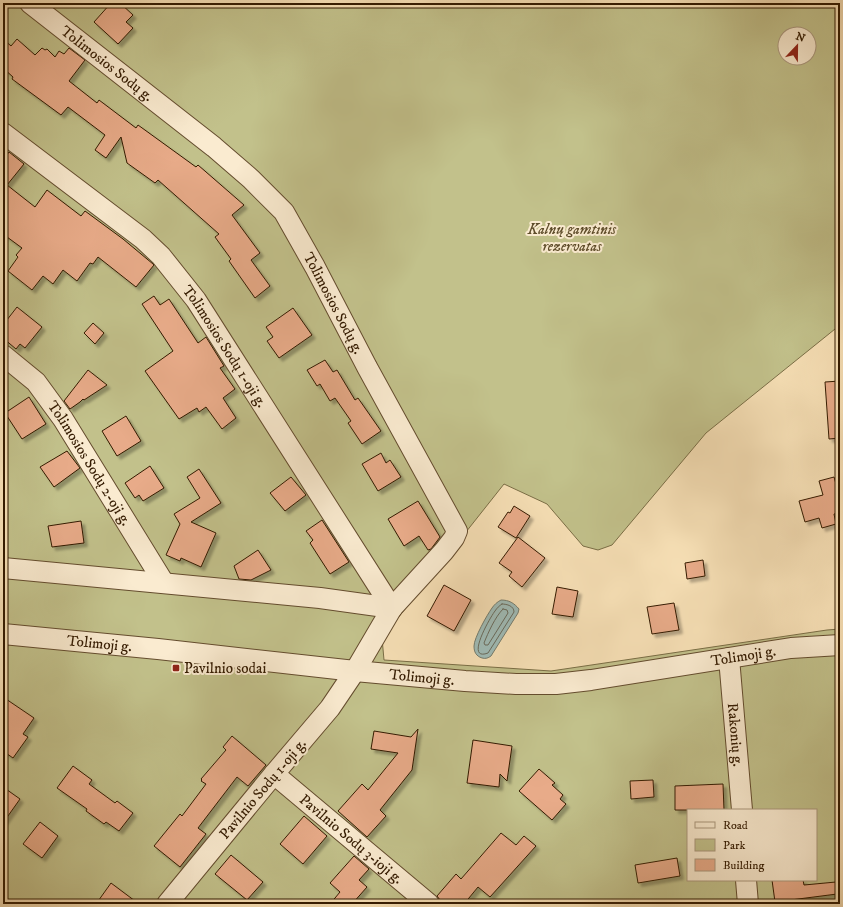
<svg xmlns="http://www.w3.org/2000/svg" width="843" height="907" viewBox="0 0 843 907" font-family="'IM FELL DW Pica',serif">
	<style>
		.green { fill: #c2c18b; stroke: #7a6e46; fill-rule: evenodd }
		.water { fill: #9fbbb6; stroke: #747b6d }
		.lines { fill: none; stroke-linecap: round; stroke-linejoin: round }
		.shore { stroke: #696a5b; stroke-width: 1 }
		.building { fill: #e8ab89; stroke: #331a00; filter: url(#shadow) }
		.minor-casing { stroke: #644c2e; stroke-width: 22 }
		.minor { stroke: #faebd0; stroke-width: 20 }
		.poi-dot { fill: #8f2418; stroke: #faebd0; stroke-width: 1.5 }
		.labels { text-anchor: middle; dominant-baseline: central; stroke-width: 4; stroke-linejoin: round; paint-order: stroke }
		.street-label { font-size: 15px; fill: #331a00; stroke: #faebd0 }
		.park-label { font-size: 15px; font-style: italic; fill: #5e4c2a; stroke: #faebd0 }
		.poi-label { font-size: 15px; fill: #331a00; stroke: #faebd0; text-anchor: start }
	</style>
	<defs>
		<filter id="shadow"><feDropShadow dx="3.5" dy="3.5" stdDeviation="1" flood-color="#0004"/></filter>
	</defs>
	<rect width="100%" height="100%" fill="#f7e0b6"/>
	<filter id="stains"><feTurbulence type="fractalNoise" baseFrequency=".005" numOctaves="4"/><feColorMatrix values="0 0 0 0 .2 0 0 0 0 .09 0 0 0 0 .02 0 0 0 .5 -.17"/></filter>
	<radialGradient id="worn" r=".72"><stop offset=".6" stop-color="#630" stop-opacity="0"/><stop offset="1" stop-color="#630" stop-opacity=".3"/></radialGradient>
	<path class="green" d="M3,3H840V325L706,433L612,545L598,550L583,546L547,504L504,484L382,638L384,660L551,671L827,630L840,629V904H3ZM785,34H809V58H785ZM688,810H816V880H688Z"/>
	<path class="water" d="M501,600C509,600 514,603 519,609L518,613L491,656C488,658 486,659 482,658C476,656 474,652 474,646C474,638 487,615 492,608C494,605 497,602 501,600Z"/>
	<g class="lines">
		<g class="shore">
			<path d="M502,604C507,604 514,606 514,612L488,653C464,662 491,616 495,611C497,608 499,606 502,604Z"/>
			<path d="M503,609L507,610L508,613L488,645H485L484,643C488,633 495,617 503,609Z"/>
		</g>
	</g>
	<g class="building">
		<path d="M111,3H120L133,15L126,22L133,28L118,44L94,22Z"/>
		<path d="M3,39L11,46L17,39L35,55L42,48L45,50L47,49L55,57L59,51L64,54L69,48L85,60L69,81L97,103L99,100L136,128L138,125L196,167L198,165L244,205L232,215L260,253L251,260L270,286L255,298L229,261L231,259L215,237L219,234L158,180L155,183L127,163L121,137L106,158L95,150L105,135L68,107L61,115L12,79L13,77L3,68Z"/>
		<path d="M9,152L24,164L7,185L35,207L47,190L81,216L85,211L123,239L153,264L154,265L136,287L98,257L93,264L90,263L77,281L63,270L53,284L43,276L32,290L8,271L18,257L16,255L22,248L3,234V160Z"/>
		<path d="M154,296L160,305L169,299L198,343L206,337L224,366L220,368L235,389L223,398L236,418L222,429L206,407L199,412L197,408L179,419L145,371L173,351L142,304Z"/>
		<path d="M17,307L42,327L25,348L20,344L16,349L3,338V325Z"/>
		<path d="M293,308L312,335L279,358L267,341L273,337L266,327Z"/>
		<path d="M93,323L104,333L95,344L84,333Z"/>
		<path d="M325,360L333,372L337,370L355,400L358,398L381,431L362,444L348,423L351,421L335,398L330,401L320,384L317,386L307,370Z"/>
		<path d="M88,370L107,385L84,400L83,399L80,402L70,409L64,401Z"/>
		<path d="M840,381V438L829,439L825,382Z"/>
		<path d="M29,397L46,424L22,439L5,413Z"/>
		<path d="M126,416L141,441L117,456L102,431Z"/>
		<path d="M67,451L80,468L54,487L40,467Z"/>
		<path d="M381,453L386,463L390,460L401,477L378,491L362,464Z"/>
		<path d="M150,466L164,488L143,501L139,495L135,498L125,483Z"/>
		<path d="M199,469L221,503L191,522L216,533L201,567L181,558L180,561L166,555L180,524L174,514L200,498L187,477Z"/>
		<path d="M291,477L306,495L285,511L270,493Z"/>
		<path d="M834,477L840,498V513L834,514L836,524L822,528L819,518L805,522L799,501L823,495L819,481Z"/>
		<path d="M418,501L440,537L431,549L428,550L419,536L404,546L388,519Z"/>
		<path d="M514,506L530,516L516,538L498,527L508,512L510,513Z"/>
		<path d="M322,520L349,562L330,574L310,543L313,540L306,531Z"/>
		<path d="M81,521L84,543L52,547L48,526Z"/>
		<path d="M518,537L545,558L522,587L509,576L512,572L499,563Z"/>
		<path d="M258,550L271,570L251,580L239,579L234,566Z"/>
		<path d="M703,560L705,576L687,579L685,563Z"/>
		<path d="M444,585L471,600L454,631L427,616Z"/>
		<path d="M557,587L578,591L573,617L552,614Z"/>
		<path d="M674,603L679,630L652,634L647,607Z"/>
		<path d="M3,697L34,718L23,734L28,737L13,758L3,751Z"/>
		<path d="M418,729L412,770L380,810L386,816L367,837L338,811L362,784L368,790L398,753L371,749L374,731L411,737Z"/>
		<path d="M232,736L266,765L248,786L237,777L198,828L206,834L180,867L154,846L180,814L182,816L206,784L201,781L202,780L201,779L226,750L223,747Z"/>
		<path d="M473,740L512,746L507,781L500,774L499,787L467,783Z"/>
		<path d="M73,766L92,780L89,784L115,803L117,801L133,813L119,831L106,822L104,824L86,811L87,809L57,788Z"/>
		<path d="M539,769L555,783L552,785L563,795L560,799L566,804L552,820L519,791Z"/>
		<path d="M653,780L654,797L631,799L630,781Z"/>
		<path d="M723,784L724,810H675V786Z"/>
		<path d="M3,787L20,799L3,823Z"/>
		<path d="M304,816L327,836L303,864L280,844Z"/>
		<path d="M40,822L58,836L42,858L23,844Z"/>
		<path d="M501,833L516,845L524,836L536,846L490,897L478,887L464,904H440V900L437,896L456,874L461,879Z"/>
		<path d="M231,855L263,882L247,900L215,874Z"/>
		<path d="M354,856L369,869L359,880L367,887L352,904H330L340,892L330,883Z"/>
		<path d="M677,858L680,876L638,883L635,865Z"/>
		<path d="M772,880H803L804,885L836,882L837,894L775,902Z"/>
		<path d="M111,883L139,904H96Z"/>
	</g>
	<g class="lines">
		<g class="minor-casing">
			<g id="minor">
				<path id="s1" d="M30,3L214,147L251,179L284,212L315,267L367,367L457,531L454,538L444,551L392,608L355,671L330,708L274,774L167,904"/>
				<path id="s2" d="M3,133L143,239L161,256L196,300L392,608"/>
				<path id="s3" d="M3,355L36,382L63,419L164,583"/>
				<path d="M3,568L320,598L392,608"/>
				<path id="s4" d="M3,634L158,649L355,671L465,681L516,684H556L591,680L791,648L840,645"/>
				<path id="s5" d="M729,658L742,810"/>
				<path id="s6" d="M274,774L429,904"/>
				<path d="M746,880L748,904"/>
			</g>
		</g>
		<use href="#minor" class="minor"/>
	</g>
	<rect class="poi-dot" x="172" y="664" width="8" height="8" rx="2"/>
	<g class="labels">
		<g class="street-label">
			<text stroke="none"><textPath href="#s1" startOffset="98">Tolimosios Sodų g.</textPath></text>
			<text stroke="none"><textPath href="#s1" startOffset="433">Tolimosios Sodų g.</textPath></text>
			<text stroke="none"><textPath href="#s2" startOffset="311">Tolimosios Sodų 1-oji g.</textPath></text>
			<text stroke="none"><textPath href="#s3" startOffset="140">Tolimosios Sodų 2-oji g.</textPath></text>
			<text stroke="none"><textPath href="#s4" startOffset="97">Tolimoji g.</textPath></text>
			<text stroke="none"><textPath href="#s4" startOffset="745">Tolimoji g.</textPath></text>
			<text stroke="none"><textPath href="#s4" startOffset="421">Tolimoji g.</textPath></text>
			<text stroke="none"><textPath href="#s5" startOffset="77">Rakonių g.</textPath></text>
			<text transform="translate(263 789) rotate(-50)">Pavilnio Sodų 1-oji g.</text>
			<text stroke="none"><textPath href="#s6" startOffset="101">Pavilnio Sodų 3-ioji g.</textPath></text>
		</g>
		<g class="park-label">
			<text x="572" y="229">Kalnų gamtinis<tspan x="572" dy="17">rezervatas</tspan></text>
		</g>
		<g class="poi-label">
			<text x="184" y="668">Pavilnio sodai</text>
		</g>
	</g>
	<rect width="843" height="907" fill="none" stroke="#f7e0b6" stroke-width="16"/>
	<rect x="4" y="4" width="835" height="899" fill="none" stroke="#331a00" stroke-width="2"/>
	<rect x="8" y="8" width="827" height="891" fill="none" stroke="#331a00"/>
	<rect x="687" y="809" width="130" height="72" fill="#faebd0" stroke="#aa977d"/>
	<rect x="695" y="822" width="20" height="6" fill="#faebd0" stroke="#aa977d"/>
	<text x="723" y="829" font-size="12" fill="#331a00">Road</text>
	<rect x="695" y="839" width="20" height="12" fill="#c2c18b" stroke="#aa977d"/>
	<text x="723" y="849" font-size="12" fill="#331a00">Park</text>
	<rect x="695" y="859" width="20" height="12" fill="#e8ab89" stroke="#aa977d"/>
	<text x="723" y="869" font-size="12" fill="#331a00">Building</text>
	<g transform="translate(797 46) rotate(22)"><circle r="19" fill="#faebd0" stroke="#aa977d"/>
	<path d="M0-3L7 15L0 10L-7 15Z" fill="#8f2418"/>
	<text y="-6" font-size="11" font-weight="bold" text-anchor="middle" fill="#331a00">N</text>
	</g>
	<rect width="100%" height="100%" filter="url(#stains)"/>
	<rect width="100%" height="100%" fill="url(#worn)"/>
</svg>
